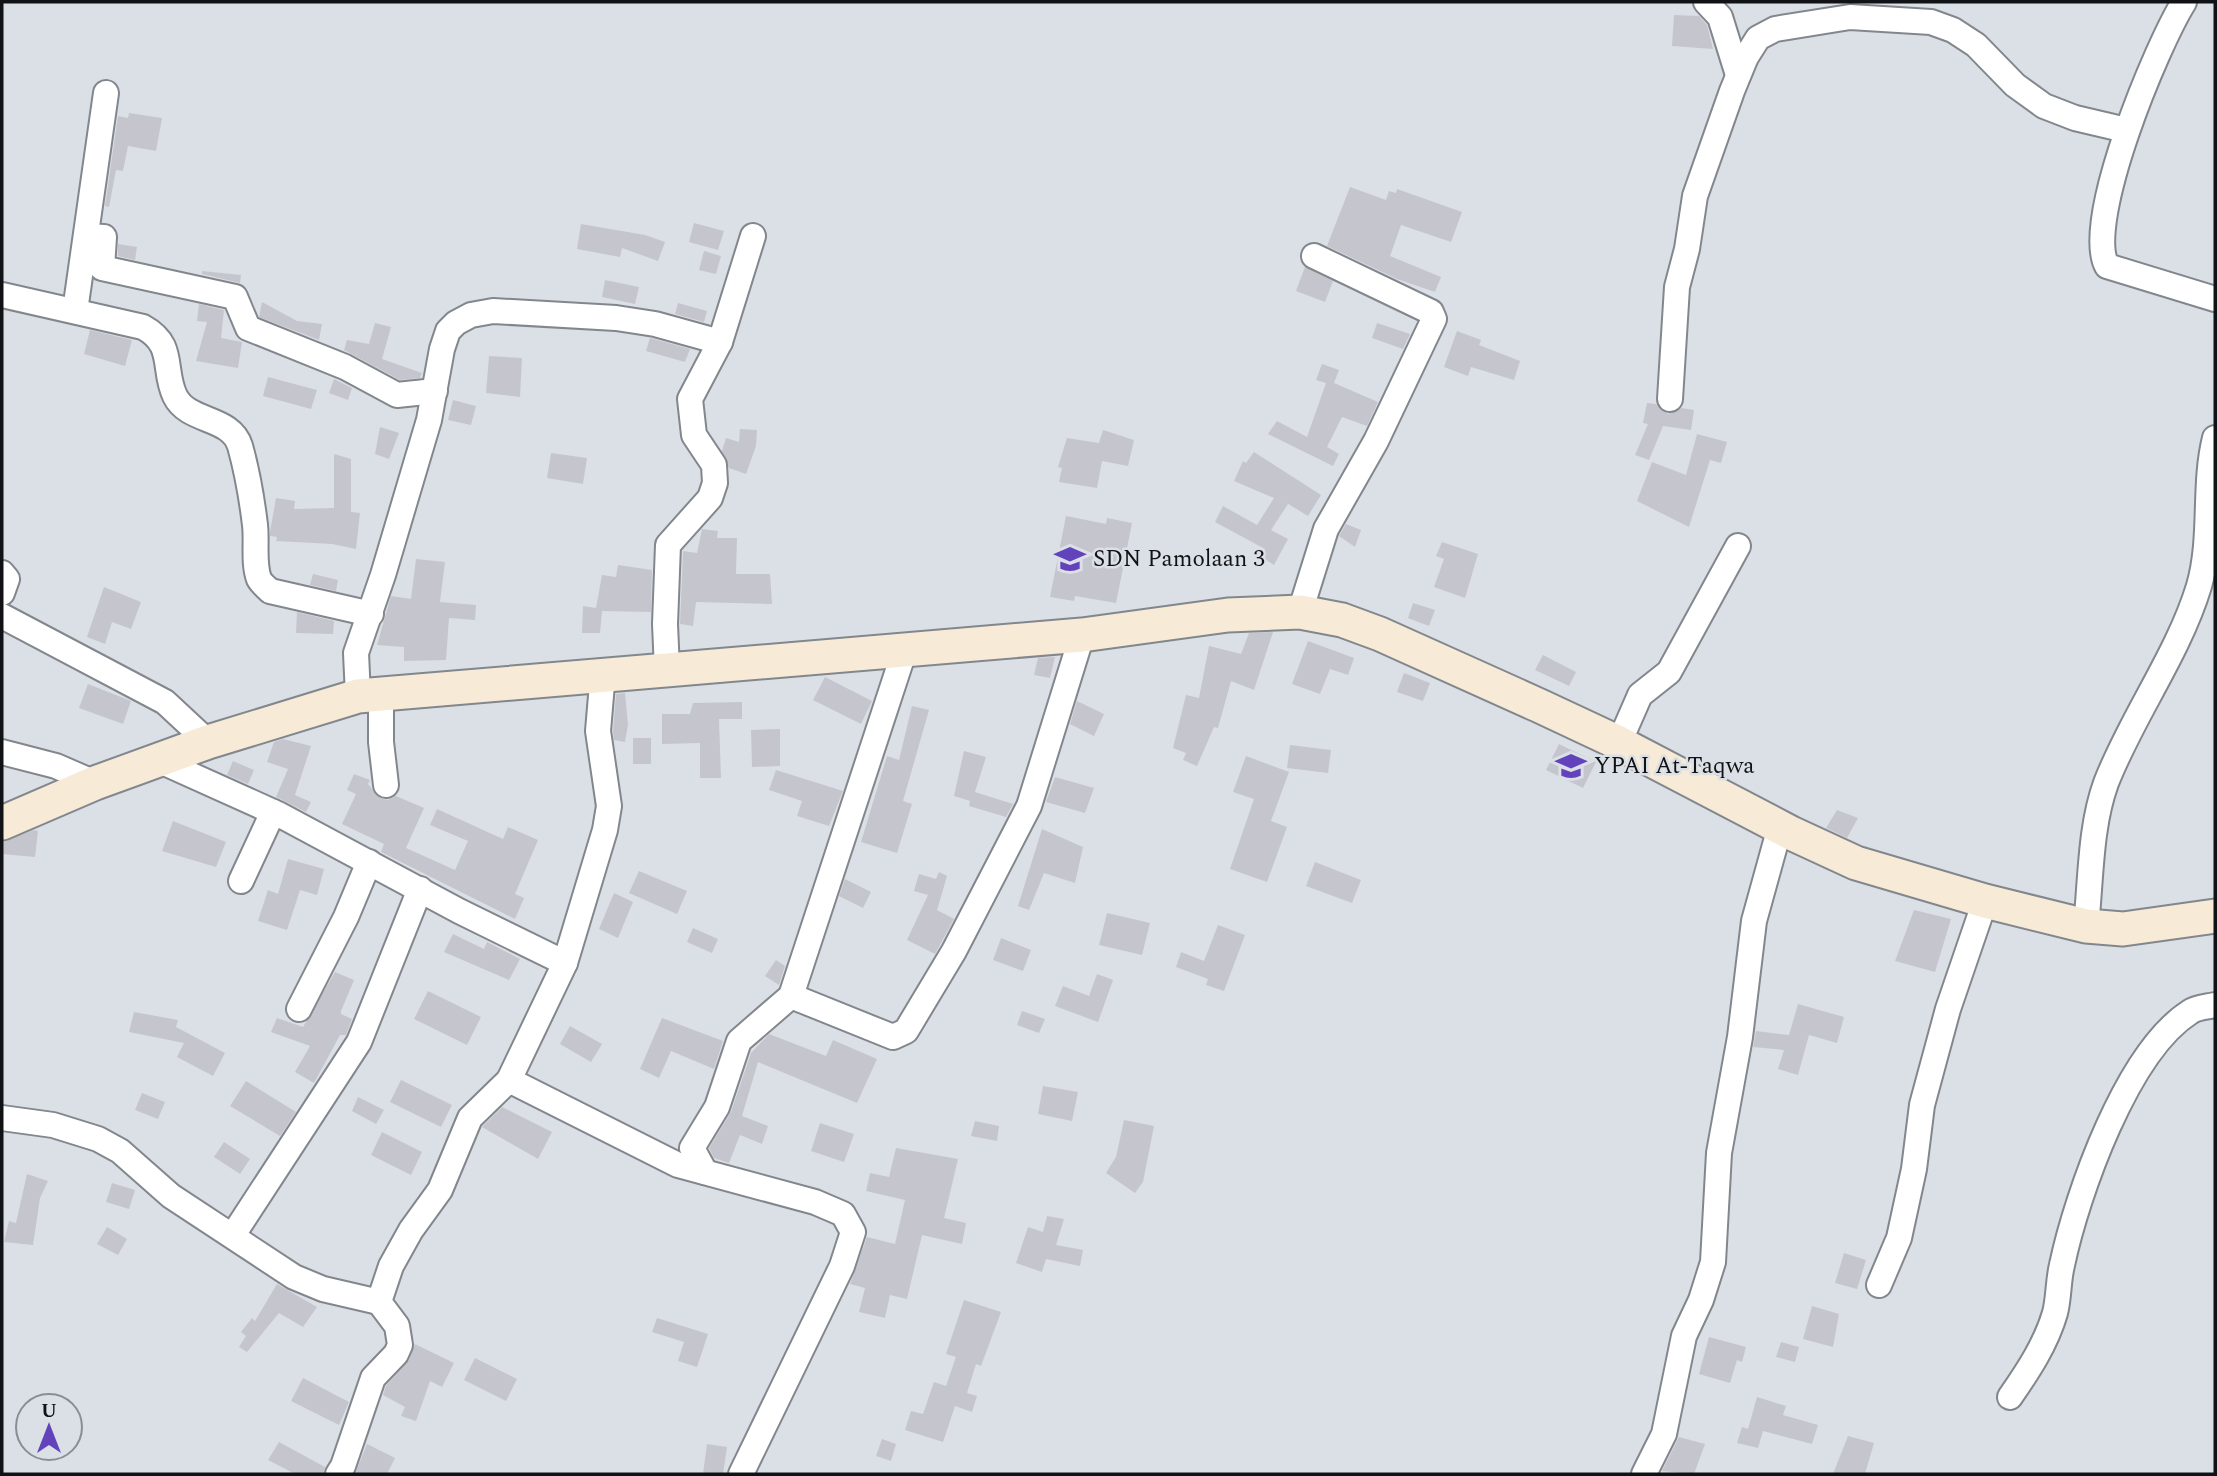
<svg xmlns="http://www.w3.org/2000/svg" width="2217" height="1476" viewBox="0 0 2217 1476" font-family="Spectral,serif">
	<style>
		.building { fill: #c5c6cd }
		.lines { fill: none; stroke-linecap: round; stroke-linejoin: round }
		.street-casing { stroke: #82878d; stroke-width: 28 }
		.secondary-casing { stroke: #82878d; stroke-width: 37 }
		.street { stroke: #fff; stroke-width: 24 }
		.secondary { stroke: #f7ead6; stroke-width: 33 }
		.labels { text-anchor: middle; dominant-baseline: central; stroke-width: 5; stroke-linejoin: round; paint-order: stroke }
		.poi-label { font-size: 23px; fill: #101215; stroke: #dbe0e6; text-anchor: start }
	</style>
	<rect width="100%" height="100%" fill="#dbe0e6"/>
	<g class="building">
		<path d="M1674,15L1699,16L1707,25L1713,49L1672,46Z"/>
		<path d="M129,113L162,118L156,151L128,146L123,171L116,170L109,207L105,206L118,116L128,118Z"/>
		<path d="M1350,187L1386,200L1389,191L1396,193L1397,189L1462,212L1451,242L1401,225L1390,256L1441,277L1435,292L1397,279L1327,246Z"/>
		<path d="M694,223L724,231L718,250L689,242Z"/>
		<path d="M581,224L645,235L665,242L658,261L622,248L620,257L577,249Z"/>
		<path d="M118,244L137,247L135,260L118,256Z"/>
		<path d="M704,251L721,256L716,274L699,270Z"/>
		<path d="M1305,267L1333,281L1325,302L1296,291Z"/>
		<path d="M202,271L241,275L240,283L202,274Z"/>
		<path d="M605,280L639,287L635,304L602,297Z"/>
		<path d="M262,302L297,321L322,324L319,340L259,317Z"/>
		<path d="M678,303L707,311L704,322L675,314Z"/>
		<path d="M199,304L224,310L221,338L242,342L238,368L196,361L207,322L197,321Z"/>
		<path d="M375,323L391,327L382,359L422,373L420,378L400,380L344,350L347,340L369,344Z"/>
		<path d="M1377,323L1410,334L1403,349L1372,338Z"/>
		<path d="M90,330L132,340L125,366L84,354Z"/>
		<path d="M1457,331L1481,340L1479,345L1520,361L1514,380L1471,367L1468,376L1444,367Z"/>
		<path d="M650,338L690,349L685,362L646,351Z"/>
		<path d="M489,356L522,358L520,397L486,393Z"/>
		<path d="M1322,364L1339,370L1334,383L1378,402L1367,426L1342,417L1327,447L1339,454L1333,466L1268,434L1277,421L1307,437L1326,383L1316,380Z"/>
		<path d="M268,377L317,390L311,409L263,396Z"/>
		<path d="M334,379L352,388L348,400L329,393Z"/>
		<path d="M453,400L476,406L471,425L448,420Z"/>
		<path d="M1647,403L1656,404L1668,414L1681,408L1694,410L1691,430L1663,426L1649,460L1635,455L1648,424L1643,423Z"/>
		<path d="M380,427L399,433L389,459L375,454Z"/>
		<path d="M740,429L757,430L756,446L746,474L729,468L722,451L726,438L739,442Z"/>
		<path d="M1103,430L1134,440L1128,466L1102,461L1097,488L1059,482L1062,468L1058,467L1067,438L1099,443Z"/>
		<path d="M1697,434L1727,442L1721,463L1710,460L1689,527L1637,501L1652,462L1686,475Z"/>
		<path d="M1254,452L1321,495L1308,516L1285,502L1288,504L1271,530L1288,539L1274,565L1260,556L1265,549L1215,522L1223,506L1257,525L1274,498L1234,481L1243,461L1246,463Z"/>
		<path d="M551,453L587,458L583,484L547,478Z"/>
		<path d="M334,454L351,459V512L360,513L356,549L332,544L276,541L277,537L270,536V532L276,498L295,501L294,509L334,508Z"/>
		<path d="M1066,516L1106,524L1107,518L1132,523L1116,603L1075,596L1074,601L1050,597Z"/>
		<path d="M1346,524L1361,530L1355,547L1339,536Z"/>
		<path d="M702,529L718,531L717,538H737L736,574H770L772,604L696,602L693,626L680,624L683,551L697,553Z"/>
		<path d="M1442,542L1478,554L1465,598L1434,587L1444,559L1436,556Z"/>
		<path d="M416,559L445,562L440,602L476,605L475,620L449,618L446,660L404,661V647L377,645L391,596L411,599Z"/>
		<path d="M618,565L652,570L651,612L602,611L600,633H582L583,606L596,608L602,575L616,577Z"/>
		<path d="M313,574L338,580L336,591L310,585Z"/>
		<path d="M104,587L141,602L131,629L112,622L105,644L87,637Z"/>
		<path d="M1413,603L1435,610L1429,626L1408,618Z"/>
		<path d="M297,612L334,621L333,634L296,633Z"/>
		<path d="M1273,632L1254,690L1231,681L1218,728L1214,727L1197,766L1183,760L1186,753L1173,748L1186,695L1199,698L1209,646L1241,654L1249,633Z"/>
		<path d="M1308,641L1354,658L1348,675L1330,669L1320,694L1292,684Z"/>
		<path d="M1543,655L1576,672L1569,686L1535,670Z"/>
		<path d="M1055,657L1050,678L1034,675L1038,658Z"/>
		<path d="M1404,673L1430,683L1423,701L1397,692Z"/>
		<path d="M825,677L872,701L861,724L813,700Z"/>
		<path d="M88,684L131,701L123,724L79,708Z"/>
		<path d="M625,693L628,725L625,742L614,740L613,731L616,694Z"/>
		<path d="M1077,701L1104,714L1094,736L1070,724Z"/>
		<path d="M742,702V719H719L721,778H700V743L662,744V714H690L693,703Z"/>
		<path d="M912,706L929,710L903,801L912,804L897,853L861,842L887,756L899,760Z"/>
		<path d="M780,729V766L752,767L751,730Z"/>
		<rect x="633" y="738" width="18" height="26"/>
		<path d="M283,739L311,746L295,795L311,802L306,812L276,797L288,769L267,762L274,742Z"/>
		<path d="M1559,744L1596,762L1583,788L1546,770Z"/>
		<path d="M1290,745L1331,750L1328,773L1287,768Z"/>
		<path d="M964,751L986,757L975,792L1013,804L1006,817L969,806L970,801L954,796Z"/>
		<path d="M1246,756L1289,772L1271,821L1287,827L1267,882L1230,869L1254,799L1233,792Z"/>
		<path d="M233,761L254,770L248,784L227,775Z"/>
		<path d="M776,770L843,791L829,826L797,816L802,801L769,790Z"/>
		<path d="M354,774L370,780L368,784L380,798L388,800L396,796L424,808L406,848L455,870L468,841L430,825L437,809L503,839L508,827L538,840L515,894L524,898L515,919L381,852L384,844L342,824L356,794L347,790Z"/>
		<path d="M1055,777L1094,788L1085,813L1046,802Z"/>
		<path d="M1837,810L1858,818L1847,838L1826,828Z"/>
		<path d="M173,821L226,842L216,867L162,851Z"/>
		<path d="M1042,829L1083,847L1075,883L1044,873L1029,910L1018,906Z"/>
		<path d="M34,830L38,831L35,857L2,854V842Z"/>
		<path d="M288,859L324,869L317,895L300,890L287,930L258,921L268,890L278,894Z"/>
		<path d="M1315,862L1361,880L1352,903L1306,886Z"/>
		<path d="M639,871L687,891L677,914L629,893Z"/>
		<path d="M939,872L947,876L937,910L954,919L935,954L907,940L928,895L914,891L919,874L936,879Z"/>
		<path d="M845,879L871,892L863,908L839,896Z"/>
		<path d="M614,893L633,902L618,938L599,929Z"/>
		<path d="M1914,910L1951,919L1935,972L1895,961Z"/>
		<path d="M1107,913L1150,923L1142,955L1099,945Z"/>
		<path d="M1218,925L1245,935L1224,991L1206,985L1208,979L1176,967L1181,952L1204,961Z"/>
		<path d="M693,928L718,939L712,953L687,942Z"/>
		<path d="M453,934L484,949L487,942L520,959L509,980L444,952Z"/>
		<path d="M1001,938L1031,950L1023,971L993,960Z"/>
		<path d="M776,960L785,966L779,985L765,976Z"/>
		<path d="M335,972L354,980L341,1011V1014L352,1019L346,1035H340L314,1083L295,1072L310,1046L271,1032L277,1018L303,1027Z"/>
		<path d="M1097,974L1113,980L1098,1022L1055,1006L1063,986L1089,996Z"/>
		<path d="M428,991L481,1017L467,1045L414,1019Z"/>
		<path d="M1798,1004L1844,1017L1837,1043L1809,1035L1798,1075L1778,1069L1784,1050L1753,1047L1756,1031L1789,1035Z"/>
		<path d="M1022,1011L1045,1019L1039,1033L1017,1025Z"/>
		<path d="M134,1012L178,1020L176,1027L225,1053L213,1076L177,1057L184,1043L129,1032Z"/>
		<path d="M662,1018L723,1041L714,1069L671,1051L659,1078L640,1069Z"/>
		<path d="M570,1026L602,1044L591,1062L560,1044Z"/>
		<path d="M769,1034L826,1056L833,1040L877,1059L857,1103L758,1062L742,1116L768,1126L762,1144L740,1135L729,1163L714,1158L709,1148L731,1112L751,1053Z"/>
		<path d="M401,1080L452,1105L441,1127L390,1102Z"/>
		<path d="M246,1081L296,1112L280,1136L230,1106Z"/>
		<path d="M1043,1086L1078,1092L1072,1121L1038,1114Z"/>
		<path d="M142,1093L165,1102L158,1119L135,1110Z"/>
		<path d="M358,1097L384,1110L376,1124L352,1111Z"/>
		<path d="M502,1107L552,1132L538,1159L482,1127Z"/>
		<path d="M1124,1120L1154,1126L1143,1182L1135,1193L1106,1173L1116,1157Z"/>
		<path d="M975,1121L999,1126L997,1141L971,1136Z"/>
		<path d="M820,1123L854,1134L844,1162L811,1151Z"/>
		<path d="M382,1132L422,1152L411,1175L371,1155Z"/>
		<path d="M224,1142L250,1159L240,1174L214,1157Z"/>
		<path d="M896,1148L958,1159L944,1218L966,1223L962,1244L922,1235L907,1299L890,1295L885,1318L859,1312L865,1288L850,1284L867,1237L895,1244L905,1200L866,1191L870,1173L889,1177Z"/>
		<path d="M27,1174L48,1181L40,1198L33,1245L4,1242L9,1221L16,1223Z"/>
		<path d="M112,1183L135,1190L129,1209L106,1202Z"/>
		<path d="M1047,1216L1064,1219L1056,1245L1083,1250L1080,1266L1046,1259L1042,1272L1016,1263L1028,1227L1043,1232Z"/>
		<path d="M107,1227L127,1239L118,1255L97,1244Z"/>
		<path d="M1844,1253L1866,1260L1857,1289L1835,1283Z"/>
		<path d="M277,1284L317,1307L303,1327L279,1313L247,1352L239,1347L246,1336L241,1332L252,1318L255,1321Z"/>
		<path d="M964,1300L1001,1312L981,1366L976,1364L967,1393L977,1396L972,1412L955,1406L943,1442L905,1430L911,1411L923,1414L934,1382L946,1386L956,1357L946,1354Z"/>
		<path d="M1812,1306L1839,1314L1833,1347L1803,1339Z"/>
		<path d="M657,1318L708,1334L697,1367L678,1361L684,1342L652,1332Z"/>
		<path d="M1709,1337L1746,1347L1742,1362L1737,1360L1730,1383L1699,1374Z"/>
		<path d="M1781,1342L1799,1347L1795,1362L1776,1357Z"/>
		<path d="M415,1344L454,1363L442,1387L430,1381L416,1421L401,1416L405,1407L383,1395L386,1386L409,1360Z"/>
		<path d="M475,1358L517,1379L506,1401L464,1380Z"/>
		<path d="M303,1378L349,1402L339,1425L291,1401Z"/>
		<path d="M1757,1397L1786,1406L1783,1415L1818,1425L1812,1444L1763,1431L1758,1448L1737,1443L1742,1427L1748,1429Z"/>
		<path d="M1848,1436L1874,1443L1865,1474H1833Z"/>
		<path d="M1679,1437L1705,1444L1694,1474L1662,1471Z"/>
		<path d="M882,1439L896,1444L891,1461L876,1456Z"/>
		<path d="M279,1442L325,1467L323,1474H295L268,1460Z"/>
		<path d="M367,1444L395,1458L387,1474H355Z"/>
		<path d="M707,1444L727,1447L723,1474H703Z"/>
	</g>
	<g class="lines">
		<g class="street-casing">
			<g id="street">
				<path d="M1706,2L1720,17L1738,75"/>
				<path d="M2184,2C2157,45 2083,222 2107,266L2215,299"/>
				<path d="M87,236L104,237L102,268L235,297L248,328L345,367L397,395L435,391"/>
				<path d="M2,295L143,327C176,345 162,369 175,396C188,423 231,416 240,446C247,471 252,500 255,525C257,542 253,563 259,579C261,583 266,587 270,591L371,614"/>
				<path d="M75,311L106,93"/>
				<path d="M1670,399L1677,287L1687,249L1695,196L1732,91L1746,57L1758,38L1775,29L1850,17L1931,22L1953,30L1976,45L2015,85L2044,106L2075,118L2126,130"/>
				<path d="M2,573L7,579L2,593"/>
				<path d="M1300,612L1326,529L1376,441L1434,319L1431,312L1314,256"/>
				<path d="M2,616L165,702L208,742"/>
				<path d="M667,670L665,624L668,545L710,498L715,483L714,465L694,435L690,399L720,342L753,236"/>
				<path d="M381,694V742L386,785"/>
				<path d="M358,696L356,653L383,575L429,420L442,349L448,331L456,323L471,315L493,311L616,318L655,324L720,342"/>
				<path d="M1619,743L1640,695L1669,672L1738,546"/>
				<path d="M2,752L56,766L95,783"/>
				<path d="M158,760L280,815L459,911L565,963"/>
				<path d="M241,881L273,812"/>
				<path d="M2086,926C2091,879 2090,827 2106,783C2132,716 2178,655 2199,586C2213,537 2203,486 2215,438"/>
				<path d="M791,996L893,1037L906,1031L954,951L1029,806L1082,635"/>
				<path d="M299,1009L346,917L369,862"/>
				<path d="M509,1080L678,1165L815,1202L843,1214L853,1232L842,1266L741,1474"/>
				<path d="M2,1118L53,1125L98,1139L120,1151L171,1196L294,1277L323,1289L379,1302"/>
				<path d="M705,1172L692,1148L717,1107L739,1041L791,996L905,649"/>
				<path d="M233,1235L359,1042L420,889"/>
				<path d="M1879,1285L1899,1238L1914,1169L1922,1105L1948,1009L1985,901"/>
				<path d="M2010,1397C2028,1371 2046,1344 2055,1313C2059,1298 2058,1281 2062,1265C2077,1194 2127,1052 2190,1012C2197,1007 2207,1007 2215,1005"/>
				<path d="M338,1474L343,1466L373,1378L396,1354L400,1345L397,1326L379,1302L391,1266L411,1230L440,1190L470,1118L509,1080L565,963L605,830L609,806L598,731L602,684L611,676"/>
				<path d="M1644,1474L1664,1434L1684,1336L1701,1300L1713,1262L1719,1153L1740,1037L1754,921L1780,827"/>
			</g>
		</g>
		<g class="secondary-casing">
			<path id="secondary" d="M2,823L95,783L208,742L358,696L1082,635L1228,615L1300,612L1342,620L1380,634L1540,706L1619,743L1791,833L1856,863L1985,901L2086,926L2123,929L2215,916"/>
		</g>
		<use href="#street" class="street"/>
		<use href="#secondary" class="secondary"/>
	</g>
	<defs>
		<g id="school-bare" transform="scale(2.415)"><path d="M0-5L7-2L0 1L-7-2ZM-4 1L0 2.5L4 1V4Q0 6-4 4Z" fill="#6343bb" stroke="#dbe0e6" stroke-width="2.5" paint-order="stroke"/></g>
	</defs>
	<g fill-rule="evenodd">
		<use href="#school-bare" x="1070" y="559"/>
		<use href="#school-bare" x="1571" y="766"/>
	</g>
	<g class="labels">
		<g class="poi-label">
			<text x="1093" y="559">SDN Pamolaan 3</text>
			<text x="1594" y="766">YPAI At-Taqwa</text>
		</g>
	</g>
	<rect width="2217" height="1476" fill="none" stroke="#101215" stroke-width="7"/>
	<g transform="translate(49 1427)"><circle r="33" fill="#dbe0e6" stroke="#8a8e92" stroke-width="2"/>
	<path d="M0-5L12 26L0 18L-12 26Z" fill="#6343bb"/>
	<text y="-10" font-size="19" font-weight="bold" text-anchor="middle" fill="#101215">U</text>
	</g>
</svg>
